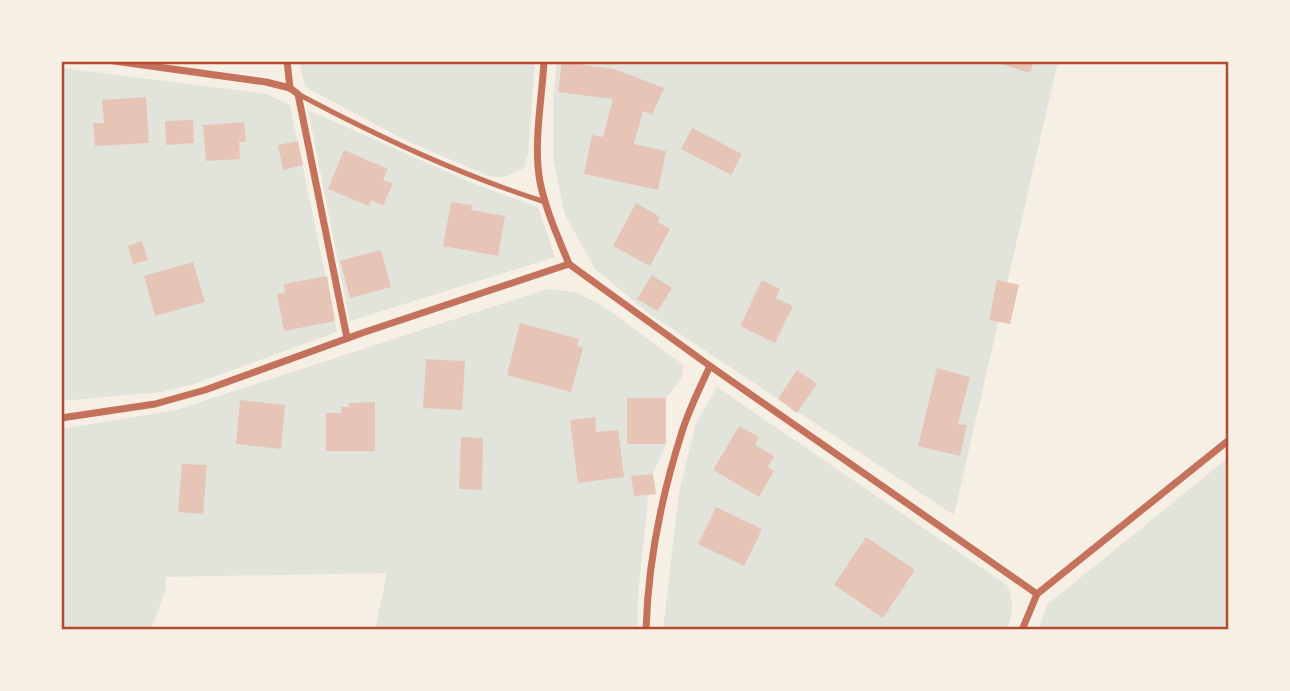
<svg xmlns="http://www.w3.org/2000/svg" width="1290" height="691" viewBox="0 0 1290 691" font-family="Signika,sans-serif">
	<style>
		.green { fill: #e2e4dc }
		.building { fill: #e6c5b7 }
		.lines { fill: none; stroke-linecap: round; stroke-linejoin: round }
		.service { stroke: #c5725c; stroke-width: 5 }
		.minor { stroke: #c5725c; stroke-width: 7 }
		.neatline { fill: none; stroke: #b5482f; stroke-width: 2.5 }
	</style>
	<rect width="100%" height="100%" fill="#f6efe4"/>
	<g class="green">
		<path d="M299,61H535L528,154L524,168L505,177H491L405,140L305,87Z"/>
		<path d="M557,61H1058L954,515L651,315L595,269L565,215L553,159V101Z"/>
		<path d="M61,68L267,94L290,105L337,332L194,384L162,392L61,401Z"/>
		<path d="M308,110L477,185L538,207L555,257L350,321Z"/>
		<path d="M547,289L575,292L600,304L684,365L681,380L627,444H666L653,474L656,494L648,495C645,540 637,585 637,630H375L387,573L166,577L165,591L151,630H61V429L176,410Z"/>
		<path d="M717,387L1007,585C1014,601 1013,613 1007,630H663L679,492L696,423Z"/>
		<path d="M1229,457V630H1038L1047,605Z"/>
	</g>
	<g class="building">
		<path d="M562,61H584L583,65L614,69L664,88L652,115L643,111L634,144L666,151L658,190L584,174L592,135L603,137L613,99L558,92Z"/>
		<path d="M991,61H1034L1030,73Z"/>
		<path d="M146,97L149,143L95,146L93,123H104L102,100Z"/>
		<path d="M193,120L194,143L166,145L165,121Z"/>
		<path d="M244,122L246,142H239L240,159L206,161L203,125Z"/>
		<path d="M692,128L742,154L731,175L681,149Z"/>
		<path d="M298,141L303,165L283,170L278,145Z"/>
		<path d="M344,150L388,169L383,180L393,183L383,206L371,200L369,206L328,189Z"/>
		<path d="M451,202L472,205L471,210L505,216L498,256L443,246Z"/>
		<path d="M636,203L660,217L658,222L670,229L650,266L613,246Z"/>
		<path d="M142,241L148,260L133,264L128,246Z"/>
		<path d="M381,250L391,287L350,298L340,261Z"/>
		<path d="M193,262L205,302L155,316L144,276Z"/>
		<path d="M652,275L672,288L658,311L637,299Z"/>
		<path d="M327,276L335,321L284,331L277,294L285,293L284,284Z"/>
		<path d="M762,280L780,289L776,298L793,306L775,343L740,326Z"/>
		<path d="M997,280L1019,285L1010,324L989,320Z"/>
		<path d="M520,323L579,339L577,346L583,348L571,392L507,375Z"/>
		<path d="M426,359L465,361L462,410L423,408Z"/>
		<path d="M937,368L970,377L958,424L967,425L960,456L918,446Z"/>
		<path d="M797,370L817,384L797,413L778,399Z"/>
		<rect x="627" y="398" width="39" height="46"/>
		<path d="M240,400L285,405L281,449L236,444Z"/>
		<path d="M375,402V451H326V413H342L341,407H349V403Z"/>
		<path d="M595,417L596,432L618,430L624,477L578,483L570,420Z"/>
		<path d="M739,426L759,437L755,445L774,456L768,467L774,471L759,497L713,470Z"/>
		<path d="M461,437L483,438L482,490L459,489Z"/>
		<path d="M182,464L207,465L203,514L178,512Z"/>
		<path d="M653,474L656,494L634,496L631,476Z"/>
		<path d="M716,507L762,529L744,566L698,544Z"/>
		<path d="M866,537L915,570L883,618L834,585Z"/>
	</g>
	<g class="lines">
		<path class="service" d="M298,94C379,137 458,174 545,202"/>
		<g class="minor">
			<path d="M114,61L266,82L290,88L298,94L347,338"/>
			<path d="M287,61L290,88"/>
			<path d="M544,61C542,100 533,143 540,182C546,211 558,237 569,264"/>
			<path d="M569,264L710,366L1037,594"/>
			<path d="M61,418L155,404L205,390L362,333L569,264"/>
			<path d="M646,630C648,564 661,498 681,435C688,411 700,388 710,366"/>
			<path d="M1022,630L1037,594L1229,440"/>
		</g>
	</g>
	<rect width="1290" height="691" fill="none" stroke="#f6efe4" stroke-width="126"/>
	<rect x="63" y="63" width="1164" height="565" class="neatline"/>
</svg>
